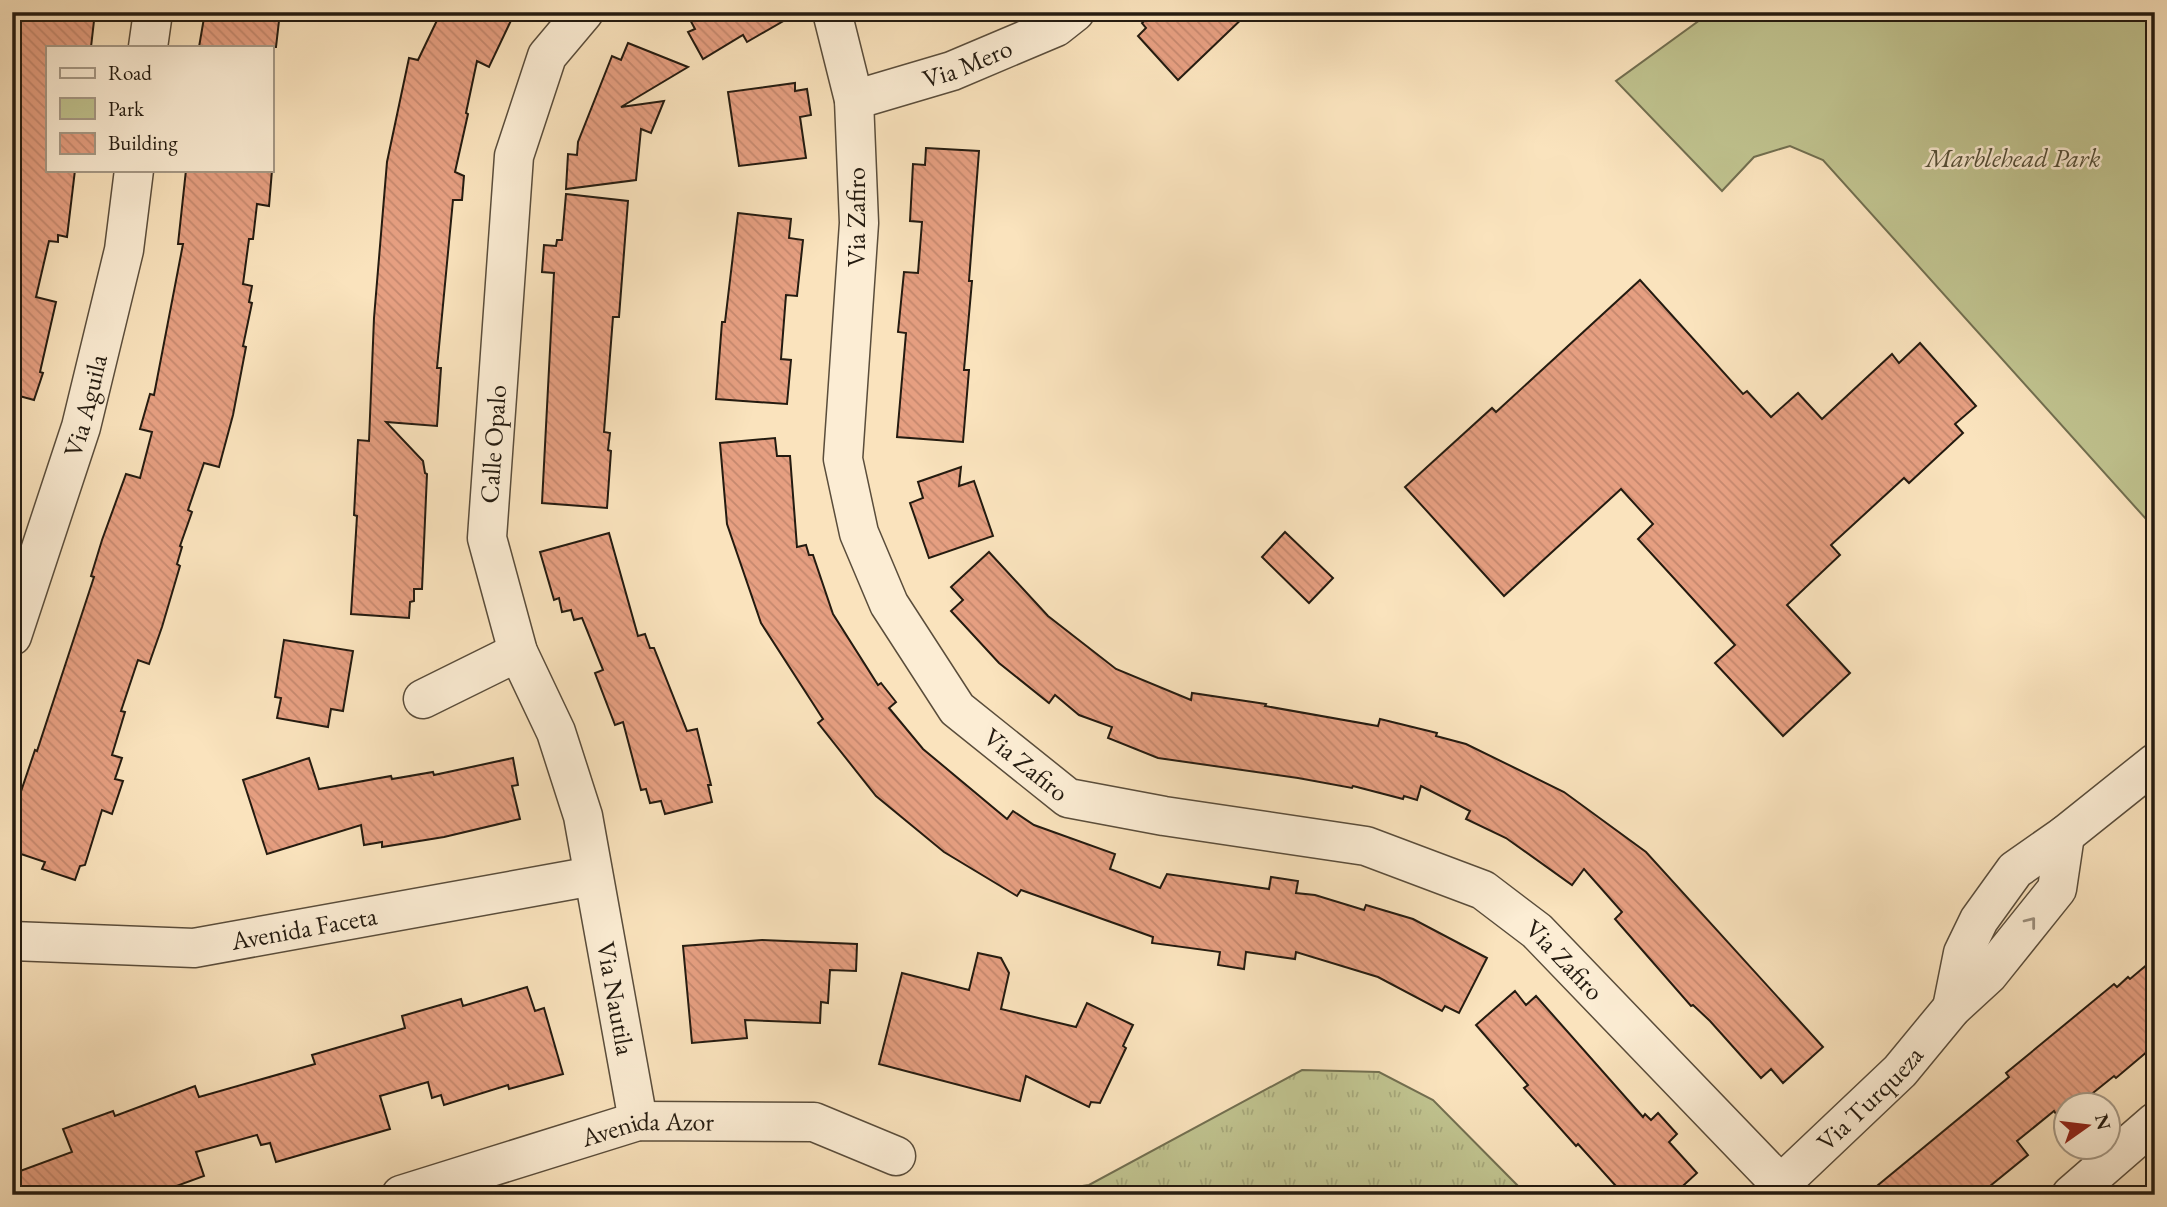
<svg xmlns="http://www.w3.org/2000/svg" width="2167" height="1207" viewBox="0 0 2167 1207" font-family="'EB Garamond',serif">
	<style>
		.grass { fill: url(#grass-tufts); stroke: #726f50; stroke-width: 2 }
		.green { fill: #c0c38f; stroke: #726f50; stroke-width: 2 }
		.building { fill: url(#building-back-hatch); stroke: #241b10; stroke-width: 2 }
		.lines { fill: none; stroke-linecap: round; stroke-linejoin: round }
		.minor-casing { stroke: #5a4d3b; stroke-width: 41 }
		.minor { stroke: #fcedd4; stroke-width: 38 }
		.oneway { stroke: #9b8e7c }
		.labels { text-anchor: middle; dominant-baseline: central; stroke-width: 5; stroke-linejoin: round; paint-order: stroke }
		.street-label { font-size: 26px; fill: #241b10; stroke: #fcedd4 }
		.park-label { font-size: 26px; font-style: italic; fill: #534d36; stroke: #fcedd4 }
	</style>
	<defs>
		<pattern id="grass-tufts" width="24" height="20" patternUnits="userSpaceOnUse" patternTransform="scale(1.75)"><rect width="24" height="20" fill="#c0c38f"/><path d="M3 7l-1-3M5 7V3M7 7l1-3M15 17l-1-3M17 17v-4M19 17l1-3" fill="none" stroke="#a5a77a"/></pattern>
		<pattern id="building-back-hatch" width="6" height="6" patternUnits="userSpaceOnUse" patternTransform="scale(1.75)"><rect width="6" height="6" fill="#e69f81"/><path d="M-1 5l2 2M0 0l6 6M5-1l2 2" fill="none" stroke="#c5886e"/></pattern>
	</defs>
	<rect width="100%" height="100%" fill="#fae3bd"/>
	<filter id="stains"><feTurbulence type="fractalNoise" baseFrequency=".00286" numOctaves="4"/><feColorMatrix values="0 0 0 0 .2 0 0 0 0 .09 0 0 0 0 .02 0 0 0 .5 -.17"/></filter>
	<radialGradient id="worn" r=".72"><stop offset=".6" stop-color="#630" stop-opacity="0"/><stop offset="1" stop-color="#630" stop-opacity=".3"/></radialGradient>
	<path class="grass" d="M1302,1070L1379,1072L1433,1100L1527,1195H1022L1089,1185Z"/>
	<path class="green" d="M1711,12H2155V529L1823,160L1790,146L1754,157L1722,191L1616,81Z"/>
	<g class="building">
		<path d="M12,12H95L91,47H47V170H75L67,237L58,235V242L49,241L36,297L56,302L40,372L43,373L34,400L12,394Z"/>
		<path d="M205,12H280L276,47H199Z"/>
		<path d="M441,12H515L489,67L477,61L466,113L468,114L455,172L464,176L462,200H453L437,368H441L437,426L386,422L423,461L425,473L427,474L422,589H414V601L410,602L409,618L351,614L357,516L354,515L358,440L369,441L374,318L387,162L409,58L418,60Z"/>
		<path d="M686,12H799L747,42L743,35L703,59L688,32L695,29Z"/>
		<path d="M1154,12H1249L1178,80L1138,36L1146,28L1142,23Z"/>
		<path d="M628,43L688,67L621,107L664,101L651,133L641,129L636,180L566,189L568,154L577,155L578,142L612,56L621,60Z"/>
		<path d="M795,83V91L807,89L811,115L800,117L806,158L739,166L728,92Z"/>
		<path d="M926,148L979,151L969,281H972L964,370H969L963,442L897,437L906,333L898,332L904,272L918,273L922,222L910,221L913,164L925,165Z"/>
		<path d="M186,170H272L269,206L257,204L253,239H249L243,284L252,286L249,302L252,303L243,346L246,347L233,415L219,467L204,463L188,510L192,512L180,546L182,547L177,564L180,566L162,627L149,664L138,660L121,711L125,712L112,755L122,758L115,779L123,781L112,814L102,810L85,865L80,866L75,880L42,869L45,862L12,851V818L35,750L37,751L94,577L91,576L102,540L126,474L140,478L152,432L140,429L150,394L154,395L183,244H178Z"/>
		<path d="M566,194L628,201L619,317H613L604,432L610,433L608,450L611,451L607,508L542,503L554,273L542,272L544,245L556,246L557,240H562Z"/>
		<path d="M738,213L791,219L789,238L803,240L797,296L786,295L781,359L791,360L787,404L716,399L722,322H725Z"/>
		<path d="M1640,280L1743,394L1747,391L1771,417L1798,393L1822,419L1892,354L1899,363L1920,343L1976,406L1955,424L1963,433L1909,483L1904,478L1831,545L1840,555L1787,605L1850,673L1783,736L1715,663L1735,645L1638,539L1653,524L1621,489L1504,596L1405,487L1492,408L1496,412Z"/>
		<path d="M775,438L777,456H790L797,547L806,545L809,555H813L833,614L878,685L881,683L896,702L889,708L923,749L1007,819L1013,811L1034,825L1115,854L1110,869L1160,888L1167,874L1269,889L1271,877L1298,881L1296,893L1315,895L1364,910L1366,905L1413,919L1487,958L1459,1013L1445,1006L1442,1011L1378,977L1296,952L1295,959L1246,952L1244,969L1218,965L1220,952L1152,943L1153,937L1021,890L1017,896L944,852L876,796L818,723L823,719L761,623L727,524L720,443Z"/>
		<path d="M961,467L959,486L974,481L993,536L929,558L910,503L923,498L918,482Z"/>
		<path d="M1285,532L1333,578L1309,603L1262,557Z"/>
		<path d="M609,533L638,636L645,634L650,648H654L687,731L697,729L711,785H708L712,802L665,814L661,801L650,803L646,789L641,790L623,722L615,725L595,673L603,670L582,618L574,620L571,610L562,612L559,598L554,600L540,552Z"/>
		<path d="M989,552L1048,616L1116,669L1191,700L1192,693L1266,704L1265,706L1378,726L1380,719L1437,733L1436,736L1466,744L1564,792L1646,852L1823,1047L1783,1083L1771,1069L1761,1078L1710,1021L1693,1005L1691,1006L1615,919L1622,912L1584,869L1572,885L1506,838L1466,819L1470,811L1421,786L1417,800L1404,796L1403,799L1353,786L1352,788L1298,778L1158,758L1108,738L1112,727L1079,715L1055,695L1049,703L999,663L951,611L963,600L951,587Z"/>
		<path d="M284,640L353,651L343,711L331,709L328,727L277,718L281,698L275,697Z"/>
		<path d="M309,758L319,789L391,776L392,779L433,772L434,775L513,758L518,785L512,786L520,819L444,837L382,847V842L364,845L361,825L267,854L243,780Z"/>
		<path d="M762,940L857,944L856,971L830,970L828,1003L821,1002L820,1023L745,1020L747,1038L692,1043L683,946Z"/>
		<path d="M978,953L1001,958L1009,973L1001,1009L1076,1027L1087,1003L1133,1025L1123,1046L1126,1048L1100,1103L1091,1102L1089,1107L1026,1076L1020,1101L879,1064L902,973L969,990Z"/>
		<path d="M2155,958V1045L2116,1078L2114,1076L2078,1105H2066V1116L2060,1120L2054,1111L2017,1141L2028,1155L1979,1195H1866L2009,1077L2006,1073L2114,984L2117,987L2128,977L2130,979Z"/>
		<path d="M527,987L535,1011L544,1008L563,1074L509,1089L508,1085L444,1105L441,1095L432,1098L428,1082L380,1096L390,1129L276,1162L270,1143L261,1145L257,1135L196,1152L204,1176L152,1195H12V1174L72,1152L63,1129L113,1111L115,1116L195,1086L199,1097L315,1064L312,1055L405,1028L402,1016L461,999L463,1006Z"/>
		<path d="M1515,991L1526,1005L1536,996L1643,1117L1645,1114L1651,1120L1658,1113L1677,1134L1669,1142L1697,1173L1673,1195H1624L1578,1144L1576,1146L1524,1088L1528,1085L1476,1025Z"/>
	</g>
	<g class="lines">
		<g class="minor-casing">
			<g id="minor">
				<path id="s1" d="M584,12L547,56L514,156L487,538L518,652L556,732L583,816L638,1121"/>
				<path id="s2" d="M832,12L854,100L859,223L843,459L859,533L889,604L957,709L1068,798L1164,816L1366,846L1483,890L1537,931L1791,1195"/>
				<path d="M148,47L153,12"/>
				<path id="s3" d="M854,100L952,71L1056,27L1075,12"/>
				<path id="s4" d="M12,636L81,427L124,250L134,170"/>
				<path d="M423,699L518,652"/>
				<path id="s5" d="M12,941L194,948L593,876"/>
				<path d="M1952,1008L1963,953L1979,920L2015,870L2065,835L2155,763"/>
				<path id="s6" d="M1782,1183L1900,1071L1952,1008L1988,975L2057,889L2065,835"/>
				<path id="s7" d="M401,1195L638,1121L814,1122L896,1156"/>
				<path d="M2071,1195L2155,1122"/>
			</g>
		</g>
		<use href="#minor" class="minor"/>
	</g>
	<defs><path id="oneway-chevron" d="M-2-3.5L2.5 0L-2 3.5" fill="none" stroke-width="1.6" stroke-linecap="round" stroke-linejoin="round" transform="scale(1.75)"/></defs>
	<use class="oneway" href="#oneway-chevron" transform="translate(2031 922) rotate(-52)"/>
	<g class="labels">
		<g class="street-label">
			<text stroke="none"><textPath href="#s3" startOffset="119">Via Mero</textPath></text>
			<text transform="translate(856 217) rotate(-90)">Via Zafiro</text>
			<text stroke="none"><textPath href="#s4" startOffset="242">Via Aguila</textPath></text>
			<text transform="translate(493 444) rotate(-86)">Calle Opalo</text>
			<text stroke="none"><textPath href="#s2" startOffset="817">Via Zafiro</textPath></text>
			<text stroke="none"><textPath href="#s5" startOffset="294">Avenida Faceta</textPath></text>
			<text stroke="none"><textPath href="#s2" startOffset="1405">Via Zafiro</textPath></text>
			<text stroke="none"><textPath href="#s1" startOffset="1026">Via Nautila</textPath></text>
			<text stroke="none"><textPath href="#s6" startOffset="122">Via Turqueza</textPath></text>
			<text stroke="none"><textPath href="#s7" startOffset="257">Avenida Azor</textPath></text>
		</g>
		<g class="park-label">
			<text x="2013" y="158">Marblehead Park</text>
		</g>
	</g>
	<rect width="2167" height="1207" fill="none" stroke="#fae3bd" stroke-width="42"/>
	<rect x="14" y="14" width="2139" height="1179" fill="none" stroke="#241b10" stroke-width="3.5"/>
	<rect x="21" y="21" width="2125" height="1165" fill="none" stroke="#241b10" stroke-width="2"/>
	<rect x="46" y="46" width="228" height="126" fill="#fcedd4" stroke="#a69986" stroke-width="2"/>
	<rect x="60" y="68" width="35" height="10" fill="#fcedd4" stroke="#a69986" stroke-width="2"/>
	<text x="108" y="80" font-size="21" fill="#241b10">Road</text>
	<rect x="60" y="98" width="35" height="21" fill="#c0c38f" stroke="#a69986" stroke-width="2"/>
	<text x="108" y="116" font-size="21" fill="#241b10">Park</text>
	<rect x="60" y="133" width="35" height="21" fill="url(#building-back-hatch)" stroke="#a69986" stroke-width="2"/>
	<text x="108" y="150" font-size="21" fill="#241b10">Building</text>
	<g transform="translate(2087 1126) rotate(76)"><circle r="33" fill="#fcedd4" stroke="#a69986" stroke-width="2"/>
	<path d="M0-5L12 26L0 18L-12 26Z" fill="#8f2418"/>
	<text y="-10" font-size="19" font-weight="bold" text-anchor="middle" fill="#241b10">N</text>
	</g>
	<rect width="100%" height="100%" filter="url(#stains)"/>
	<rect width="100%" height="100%" fill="url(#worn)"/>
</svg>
